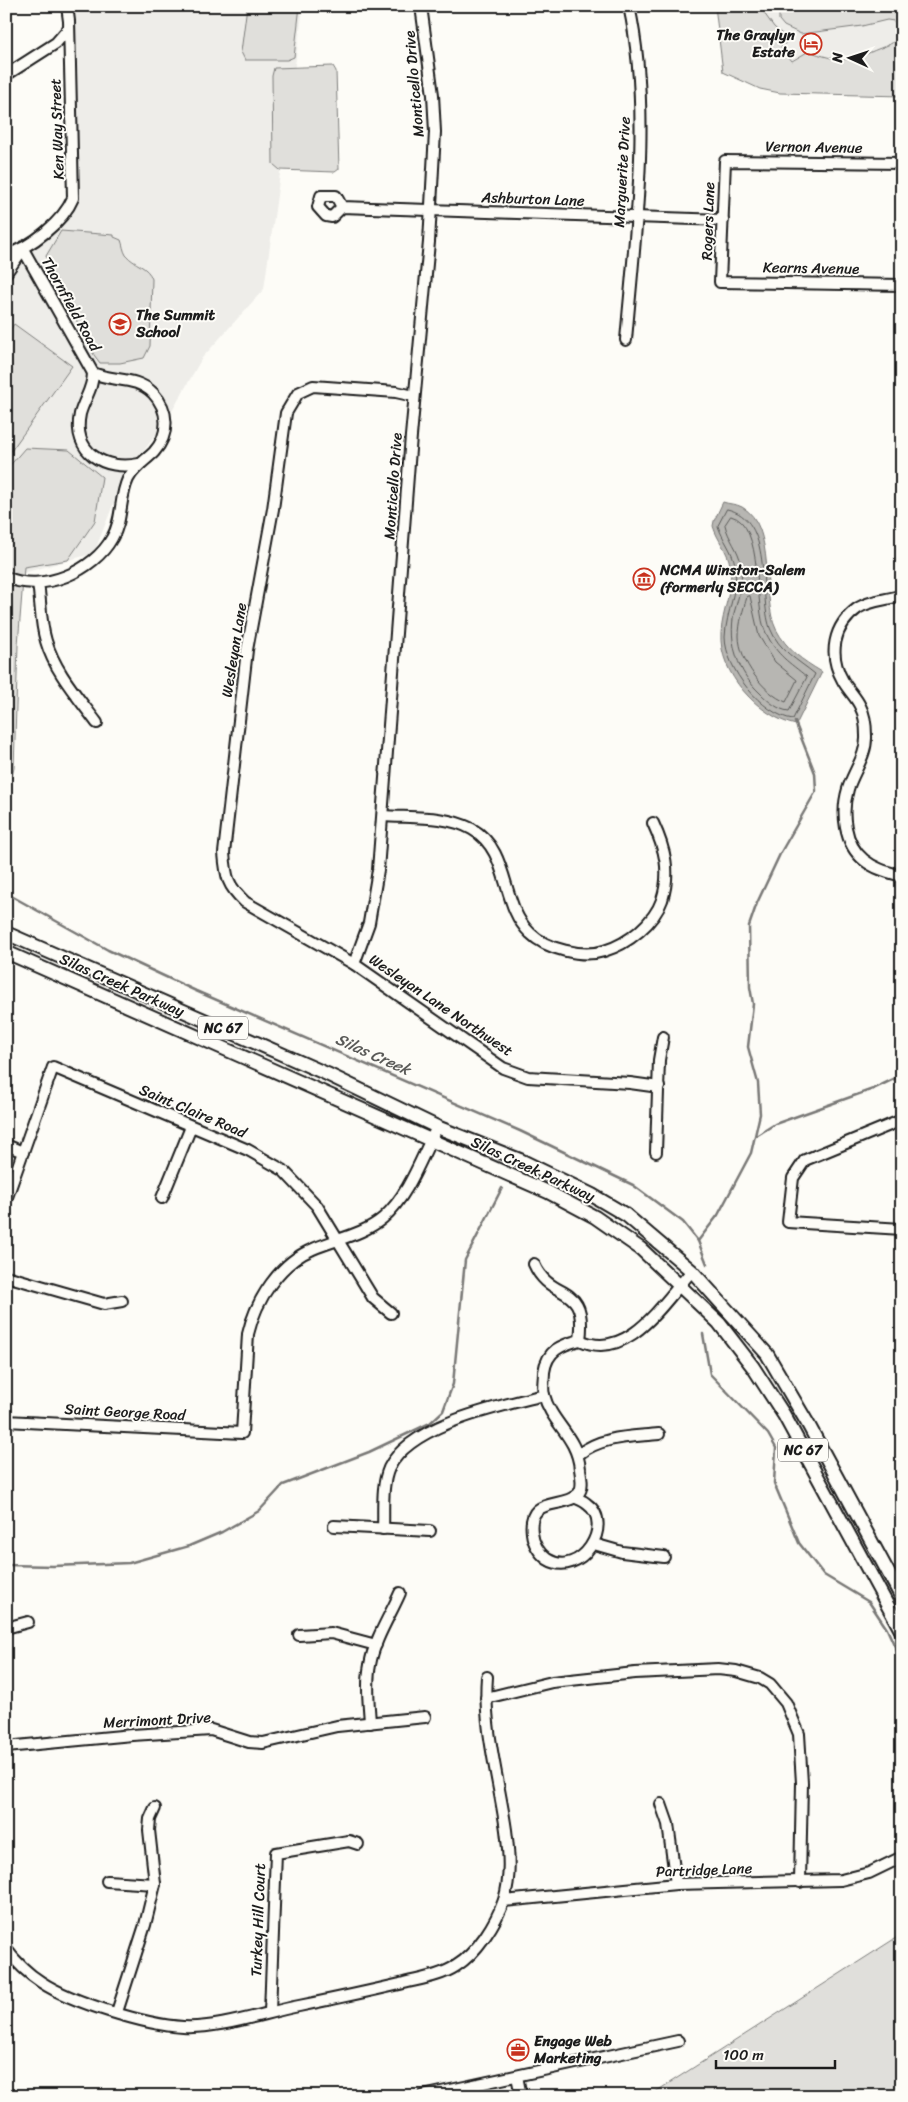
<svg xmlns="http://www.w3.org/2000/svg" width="908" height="2102" viewBox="0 0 908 2102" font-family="Sriracha,sans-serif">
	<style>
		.built { fill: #eeede9 }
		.green { fill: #e0dfdb; stroke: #7e7e7c }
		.water { fill: #b7b6b2; stroke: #797876 }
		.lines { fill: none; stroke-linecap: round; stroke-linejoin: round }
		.shore { stroke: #5a5a58; stroke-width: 1 }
		.stream { stroke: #797876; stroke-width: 2.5 }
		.minor-casing { stroke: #1c1c1c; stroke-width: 14 }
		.major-casing { stroke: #1c1c1c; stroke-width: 16 }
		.minor { stroke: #fdfcf7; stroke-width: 10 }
		.major { stroke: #fdfcf7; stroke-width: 12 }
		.labels { text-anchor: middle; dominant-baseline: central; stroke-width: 4; stroke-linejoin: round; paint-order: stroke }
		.shield { fill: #fdfcf7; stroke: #605f5e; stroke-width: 1 }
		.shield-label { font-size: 14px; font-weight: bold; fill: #1c1c1c }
		.poi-label { font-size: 15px; font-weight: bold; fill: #1c1c1c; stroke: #fdfcf7; text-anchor: start }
		.street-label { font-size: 15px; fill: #1c1c1c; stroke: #fdfcf7 }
		.water-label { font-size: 16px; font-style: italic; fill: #5a5a58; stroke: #fdfcf7 }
	</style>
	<rect width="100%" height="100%" fill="#fdfcf7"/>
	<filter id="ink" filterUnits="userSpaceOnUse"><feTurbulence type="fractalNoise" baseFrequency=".02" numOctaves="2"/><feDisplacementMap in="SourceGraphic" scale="10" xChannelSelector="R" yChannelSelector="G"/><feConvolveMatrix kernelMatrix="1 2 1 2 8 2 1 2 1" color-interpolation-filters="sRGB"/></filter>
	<g filter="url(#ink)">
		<g class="built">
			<path d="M67,6H295L302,15L264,289L202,358L167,420L124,477L94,553L20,574L6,566V270L70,204Z"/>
			<path d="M715,6H902V96L780,93L760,89L723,72Z"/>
		</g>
		<g class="green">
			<path d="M247,6H300L294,57L287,60H245L241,52Z"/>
			<path d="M715,6H759L774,27L789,40L781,47L792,61L809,51C822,56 834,60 848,59C859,58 868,53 878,49C891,44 908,39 894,21L887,20L862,26L801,34L784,26L779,20V9L784,10L785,6H902V96L780,93L760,89L723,72Z"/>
			<path d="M333,66L336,71L339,169L335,172L280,170L273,164L272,76L274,68Z"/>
			<path d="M61,231L114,235V237L121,240C123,245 123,250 126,255C134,265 148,266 152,279L150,346L144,358L120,363H100L94,355L51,270L46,256Z"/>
			<path d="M14,324L72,366L6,458V336Z"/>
			<path d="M25,448L69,450L102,477L95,521L68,560L24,567L18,645L14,768L6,799V470Z"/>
			<path d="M902,1934V2096H649Z"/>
		</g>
		<path class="water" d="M723,502C728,504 737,504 742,507C777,526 761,599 776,629C787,650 802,660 822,672L796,725C759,717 718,673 721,633C722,611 734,588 730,565C728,551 717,540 713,526L714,521Z"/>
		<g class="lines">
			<g class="shore">
				<path d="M727,509C774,519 758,593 770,628C779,651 798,660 815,674L793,719C762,715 725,668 725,637C726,612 739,589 735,565C733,551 722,539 718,526Z"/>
				<path d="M731,516C765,524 753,607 766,633C778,657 788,661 807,677L789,711C778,710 768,701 760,693C738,673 728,642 734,613C739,596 743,582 741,564C739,550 728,539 725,525Z"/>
				<path d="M750,596L759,636L775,662L797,680L786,702C764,694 739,660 739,636C739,623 743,610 747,597Z"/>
			</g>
			<g class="stream">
				<path d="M6,893L108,950L196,991L520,1131L633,1185L683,1222L698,1241L707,1264"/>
				<path d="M756,1136L775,1124L873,1089L902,1075"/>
				<path d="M698,1241L718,1215L751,1153L760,1114L758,1083L748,1047L753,1004L750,987L749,926L757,903L781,852L816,791L815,773L795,722"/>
				<path d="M703,1334L710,1374L768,1434L776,1448L774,1483L799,1543L824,1575L869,1602L887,1629L902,1662"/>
				<path d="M6,1565L53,1566L129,1563L189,1546L222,1532L259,1511L283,1485L369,1452L430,1423L443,1411L453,1384L465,1260L502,1188"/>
			</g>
			<g class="minor-casing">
				<g id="minor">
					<path d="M6,75L56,43L68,29"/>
					<path d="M902,163L725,161L720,282L902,285"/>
					<path d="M342,207L336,196H321L318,207L326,216L332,217L342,207L723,220"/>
					<path d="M6,255C31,247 63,222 73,198L69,21L67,6"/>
					<path d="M6,273L23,249L93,373C113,382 136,376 153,393C169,410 170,434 154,452C145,461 134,467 128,479C119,498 123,520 112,538C94,571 42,594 6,577"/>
					<path d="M626,340C635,234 652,110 629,6"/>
					<path d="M93,373C93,389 84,399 80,414C72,453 105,471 139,464"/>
					<path d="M414,396L396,392L313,386L298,393L286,413L273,509L247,650L224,853C226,877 227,885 245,902L354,964L503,1068L528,1077L630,1083L659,1087"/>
					<path d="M38,583C41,602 40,622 46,641C55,672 78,697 97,723"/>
					<path d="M902,595C888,600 870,600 858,608C833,626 828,655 843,681C848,690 856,697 860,706C865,715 866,726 866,736C867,755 853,772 848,789C841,812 844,844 864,860C875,869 888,872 902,876"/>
					<path d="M383,816C412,818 446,815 472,829C511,851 500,905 530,933C546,949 582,958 604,951C628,944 654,923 662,900C671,872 665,849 653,823"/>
					<path d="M354,964L369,923L378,870L411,436L429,242L435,132L433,95L421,6"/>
					<path d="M902,1120L805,1160L793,1178L788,1222L902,1229"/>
					<path d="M6,1145L23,1152"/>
					<path d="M656,1152L659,1060L663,1037"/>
					<path d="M162,1198L191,1127"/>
					<path d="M6,1200L53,1067L248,1150L283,1170L317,1206L373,1298L391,1313"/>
					<path d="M534,1264C551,1303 588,1280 580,1340"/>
					<path d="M6,1276L104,1304L122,1301"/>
					<path d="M6,1421L242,1433L248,1334C256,1300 279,1263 313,1249C336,1239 363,1235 383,1218C409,1195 421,1158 437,1127"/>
					<path d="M579,1454C602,1436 631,1437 659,1434"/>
					<path d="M574,1497C578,1499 584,1501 587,1504C616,1524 580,1580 547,1559C539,1553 533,1543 532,1533C527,1495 563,1510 578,1494C584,1488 581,1476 580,1469C577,1436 551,1423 544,1395C542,1388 544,1379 544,1372C547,1350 561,1345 580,1340C628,1363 664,1301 692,1271"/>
					<path d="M334,1526L430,1531"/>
					<path d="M383,1529C384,1510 381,1486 389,1468C410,1424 501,1406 544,1395"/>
					<path d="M594,1544L622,1552L664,1557"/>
					<path d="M6,1628L28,1622"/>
					<path d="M299,1635L331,1633L376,1645"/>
					<path d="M486,1698L552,1682L635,1673L718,1669L736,1671L760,1678L770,1684L786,1703L799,1734L802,1783L800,1882"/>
					<path d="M370,1723C369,1704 366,1684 370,1665C374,1640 390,1616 400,1593"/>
					<path d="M6,1747L132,1735L211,1730L249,1742L263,1743L337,1726L425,1717"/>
					<path d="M661,1804L668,1824L676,1884"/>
					<path d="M107,1881L155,1884"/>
					<path d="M504,1901L676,1884L841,1880L869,1873L902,1857"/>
					<path d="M6,1949C16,1962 27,1973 41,1982C71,2002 146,2025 183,2027C219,2029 263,2013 299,2006C333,1999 366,1992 400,1984C418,1979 439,1977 456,1966C477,1953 496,1923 504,1900C511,1877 509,1853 506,1830C499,1780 483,1727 487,1677"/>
					<path d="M117,2012L145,1925L155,1884L149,1830L150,1819L155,1808"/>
					<path d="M270,2012L276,1853L349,1841L358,1844"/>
					<path d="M517,2076L521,2096"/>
					<path d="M423,2096L678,2041"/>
				</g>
			</g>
			<g class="major-casing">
				<g id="major">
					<path d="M6,933L327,1074L437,1127L520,1160L592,1195L626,1215L692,1271L767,1354L808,1424L902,1598"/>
					<path d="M6,952L548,1192L595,1217L641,1249L719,1323L753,1367L784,1415L902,1632"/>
				</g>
			</g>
			<use href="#minor" class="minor"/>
			<use href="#major" class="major"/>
		</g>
	</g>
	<defs>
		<g id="hotel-ring" transform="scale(1.125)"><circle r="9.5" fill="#fdfcf7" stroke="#c8321e" stroke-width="1.5"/><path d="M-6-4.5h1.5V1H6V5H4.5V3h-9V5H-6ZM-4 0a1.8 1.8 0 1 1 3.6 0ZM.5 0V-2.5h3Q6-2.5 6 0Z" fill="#c8321e"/></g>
		<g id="school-ring" transform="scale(1.125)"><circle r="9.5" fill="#fdfcf7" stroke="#c8321e" stroke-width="1.5"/><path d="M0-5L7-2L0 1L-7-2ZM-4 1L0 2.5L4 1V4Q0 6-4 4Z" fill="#c8321e"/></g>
		<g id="museum-ring" transform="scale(1.125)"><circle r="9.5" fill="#fdfcf7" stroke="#c8321e" stroke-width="1.5"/><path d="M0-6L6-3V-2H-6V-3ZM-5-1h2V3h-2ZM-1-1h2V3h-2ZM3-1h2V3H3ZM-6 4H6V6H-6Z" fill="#c8321e"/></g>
		<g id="office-ring" transform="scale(1.125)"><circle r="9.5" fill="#fdfcf7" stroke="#c8321e" stroke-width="1.5"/><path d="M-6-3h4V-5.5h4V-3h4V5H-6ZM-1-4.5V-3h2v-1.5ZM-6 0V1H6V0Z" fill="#c8321e"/></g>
	</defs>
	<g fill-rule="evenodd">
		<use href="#hotel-ring" x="811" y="44"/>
		<use href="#school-ring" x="120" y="324"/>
		<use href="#museum-ring" x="644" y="579"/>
		<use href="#office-ring" x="518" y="2050"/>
	</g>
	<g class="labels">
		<g class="shield">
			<rect x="198" y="1016.5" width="50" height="23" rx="4"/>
			<rect x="778" y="1438.5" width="50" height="23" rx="4"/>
		</g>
		<g class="shield-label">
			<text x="223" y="1028">NC 67</text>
			<text x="803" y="1450">NC 67</text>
		</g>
		<g class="poi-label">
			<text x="795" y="35" text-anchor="end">The Graylyn<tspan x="795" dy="17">Estate</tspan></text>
			<text x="136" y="315">The Summit<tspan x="136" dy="17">School</tspan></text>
			<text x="660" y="570">NCMA Winston-Salem<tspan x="660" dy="17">(formerly SECCA)</tspan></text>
			<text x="534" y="2041">Engage Web<tspan x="534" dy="17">Marketing</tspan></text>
		</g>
		<g class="street-label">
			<text transform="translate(414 84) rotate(-95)">Monticello Drive</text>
			<text transform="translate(57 129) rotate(-92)">Ken Way Street</text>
			<text transform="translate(814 147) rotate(1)">Vernon Avenue</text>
			<text transform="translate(622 172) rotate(-87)">Marguerite Drive</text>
			<text transform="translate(533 199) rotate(2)">Ashburton Lane</text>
			<text transform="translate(708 221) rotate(-88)">Rogers Lane</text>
			<text transform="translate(811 268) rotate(1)">Kearns Avenue</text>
			<text transform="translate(71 304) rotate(61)">Thornfield Road</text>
			<text transform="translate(393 486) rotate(-86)">Monticello Drive</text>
			<text transform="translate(234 650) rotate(-81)">Wesleyan Lane</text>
			<text transform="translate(122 985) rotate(24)">Silas Creek Parkway</text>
			<text transform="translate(441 1005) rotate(34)">Wesleyan Lane Northwest</text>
			<text transform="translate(193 1111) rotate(23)">Saint Claire Road</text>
			<text transform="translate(533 1169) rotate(25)">Silas Creek Parkway</text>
			<text transform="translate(125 1412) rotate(3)">Saint George Road</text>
			<text transform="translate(157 1720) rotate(-3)">Merrimont Drive</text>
			<text transform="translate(704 1870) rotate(-2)">Partridge Lane</text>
			<text transform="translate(258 1920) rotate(-88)">Turkey Hill Court</text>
		</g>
		<g class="water-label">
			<text transform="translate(373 1054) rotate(24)">Silas Creek</text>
		</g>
	</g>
	<rect width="908" height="2102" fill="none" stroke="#fdfcf7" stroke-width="25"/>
	<rect x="12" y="12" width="883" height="2077" fill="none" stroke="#1c1c1c" stroke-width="2" filter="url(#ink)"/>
	<g transform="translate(850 58) rotate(273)" stroke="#fdfcf7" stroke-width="4" paint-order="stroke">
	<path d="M0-4L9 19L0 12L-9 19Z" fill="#1c1c1c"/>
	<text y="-8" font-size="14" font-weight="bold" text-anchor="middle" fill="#1c1c1c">N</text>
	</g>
	<path d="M716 2060v8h119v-8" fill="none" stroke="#1c1c1c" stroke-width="2.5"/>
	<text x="723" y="2060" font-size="15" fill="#1c1c1c" stroke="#fdfcf7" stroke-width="4" paint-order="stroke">100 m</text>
</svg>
